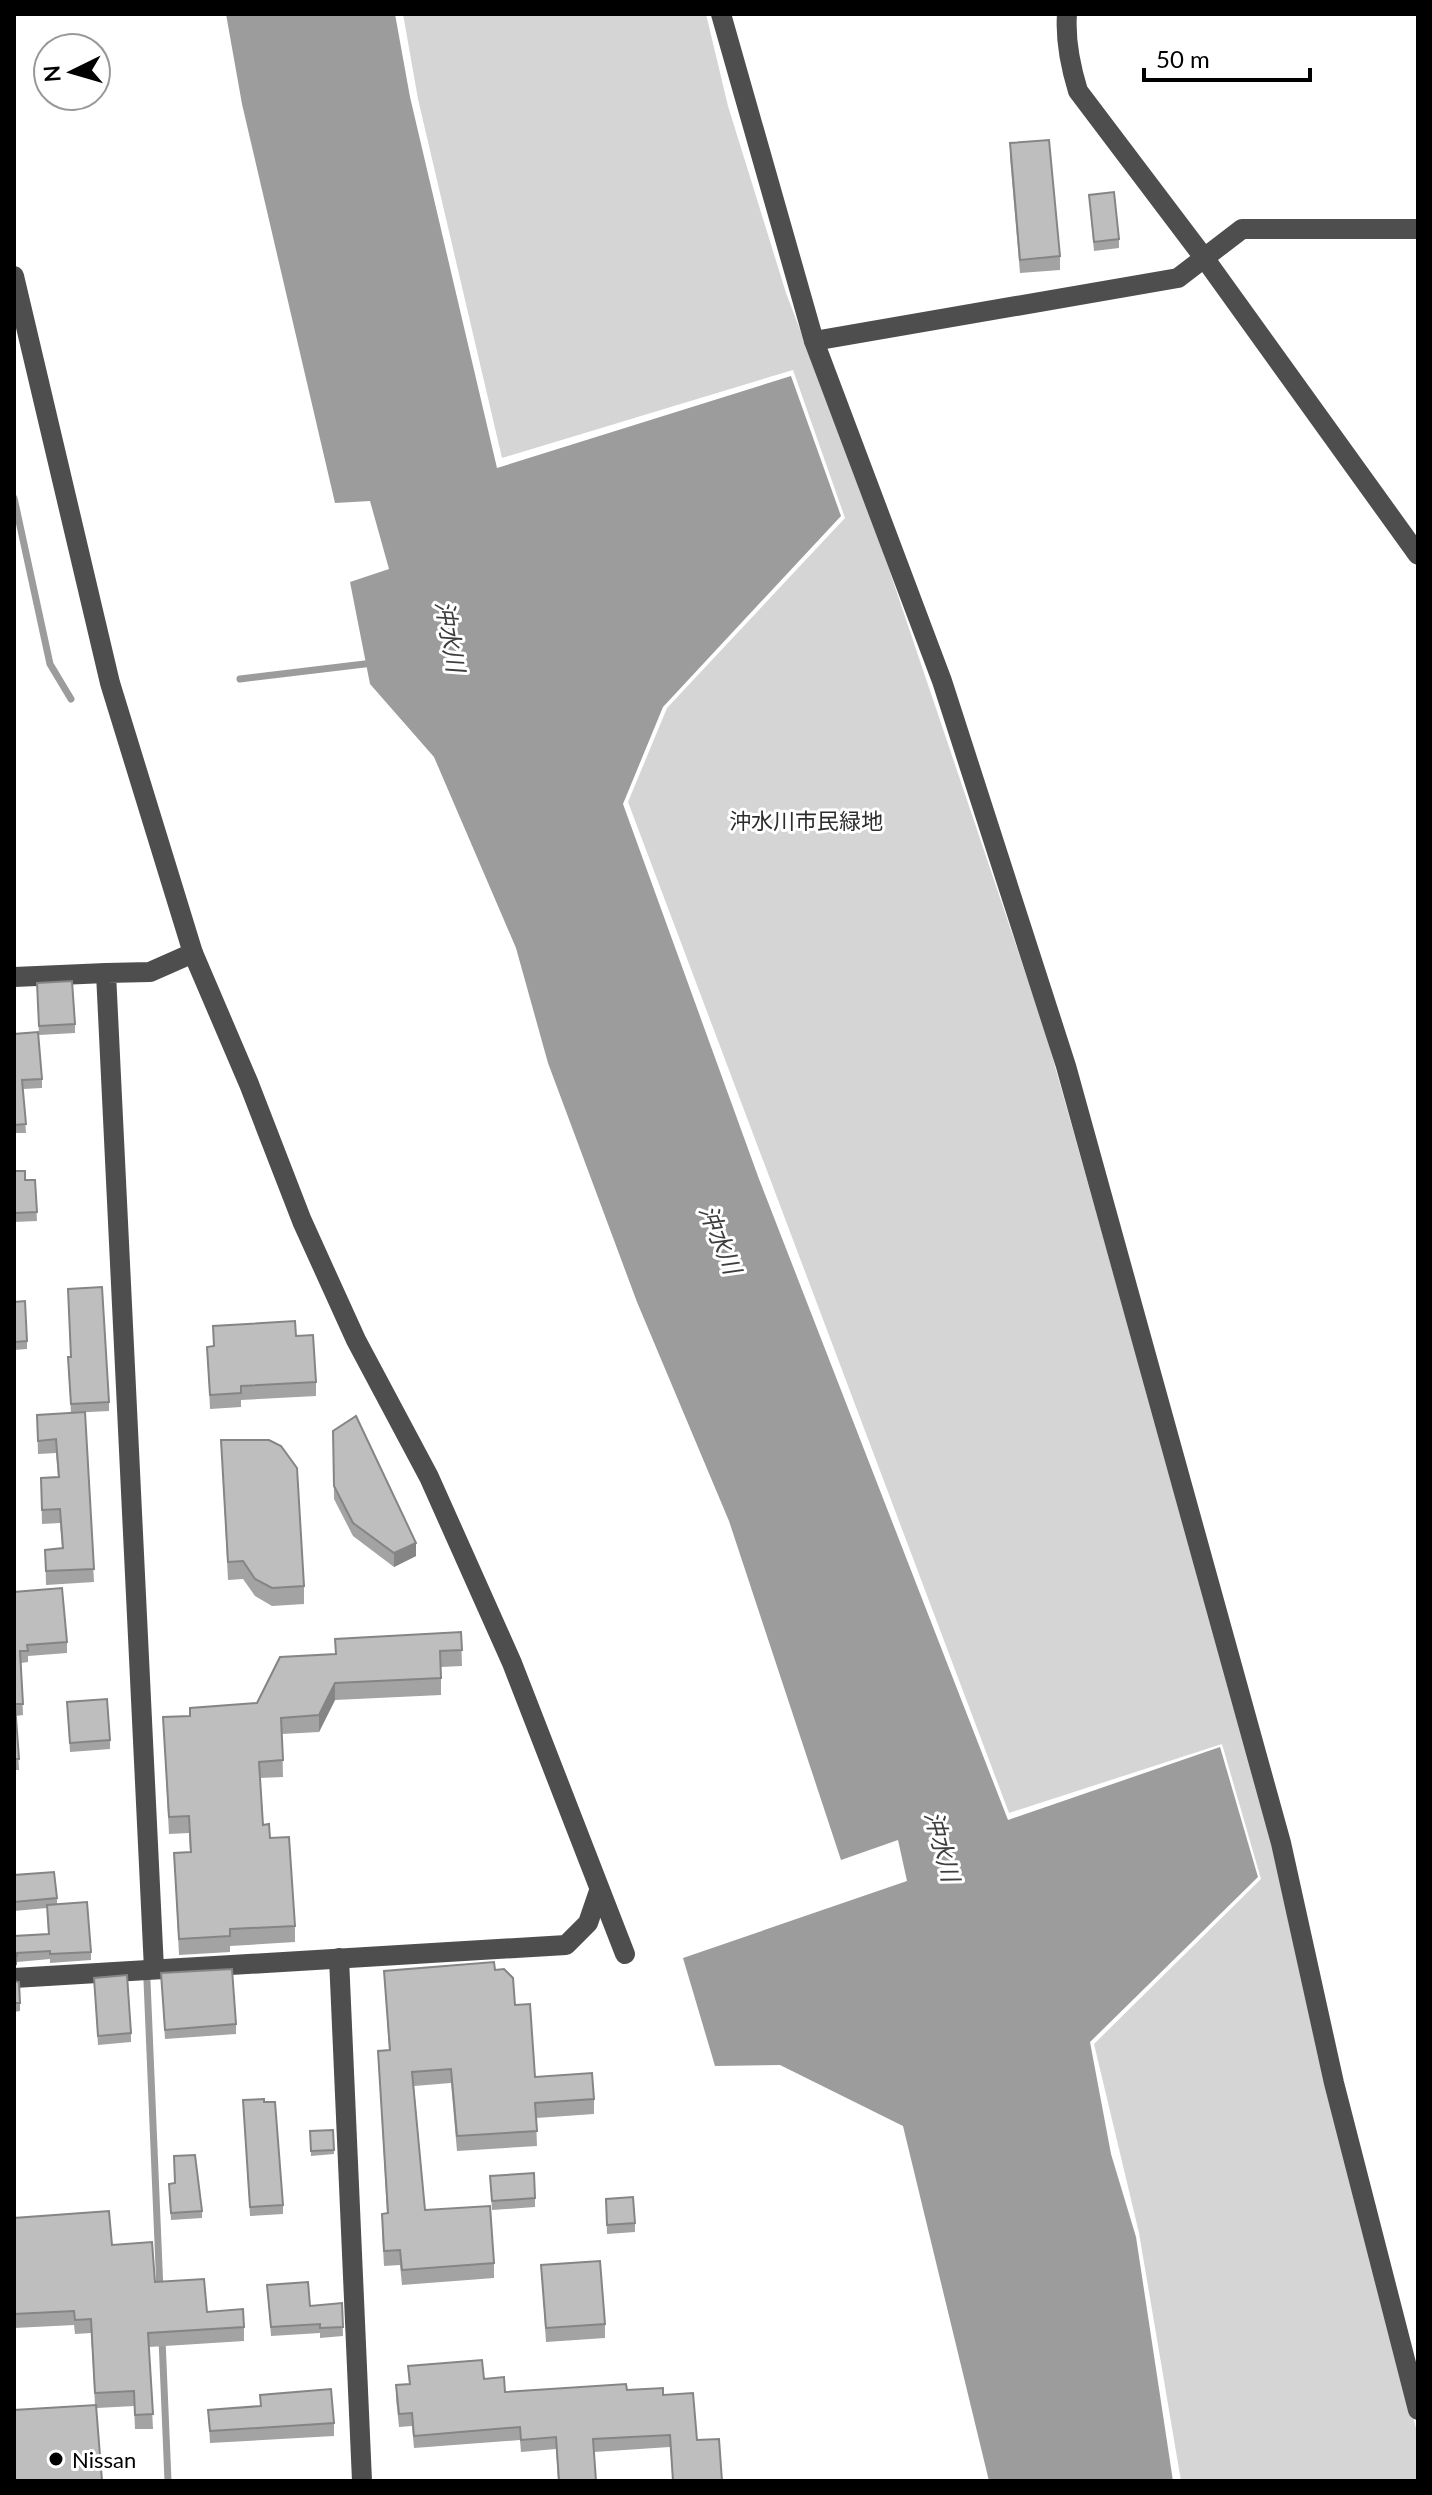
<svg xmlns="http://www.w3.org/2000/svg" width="1432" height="2495" viewBox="0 0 1432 2495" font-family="Lato,'Noto Sans JP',sans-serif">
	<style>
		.green { fill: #d5d5d5 }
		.water { fill: #9c9c9c }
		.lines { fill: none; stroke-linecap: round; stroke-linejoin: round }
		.stream { stroke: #9c9c9c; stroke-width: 7 }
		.minor { stroke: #4e4e4e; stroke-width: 20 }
		.wall { fill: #a3a3a3 }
		.shaded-wall { fill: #858585 }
		.building { fill: #bebebe; stroke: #858585; stroke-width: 2 }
		.poi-dot { fill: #000; stroke: #fff; stroke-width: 3 }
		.labels { text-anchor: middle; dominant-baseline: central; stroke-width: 6; stroke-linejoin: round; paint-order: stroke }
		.park-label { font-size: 22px; fill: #2c2c2c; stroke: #fff }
		.poi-label { font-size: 22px; fill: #000; stroke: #fff; text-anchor: start }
		.water-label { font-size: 24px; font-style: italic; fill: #3d3d3d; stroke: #fff }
	</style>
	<rect width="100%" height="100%" fill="#fff"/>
	<path class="green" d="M403,14H706L728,106L786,293L870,513L1045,1031L1284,1879L1330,2086L1418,2436V2481H1181L1139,2233L1094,2044L1261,1879L1222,1744L1009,1813L628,802L667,708L845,518L793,370L502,458L418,99Z"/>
	<path class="water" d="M226,14H395L410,97L497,468L791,376L841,516L663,707L623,804L759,1179L1008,1820L1220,1747L1258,1877L1090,2042L1111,2154L1136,2237L1173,2481H989L903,2126L780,2065L715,2066L683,1958L907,1881L898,1840L841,1860L729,1521L637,1302L548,1063L516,948L434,757L370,684L350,582L389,569L370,501L335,503L242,104Z"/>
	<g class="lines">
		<g class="stream">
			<path d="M14,498L50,664L71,699"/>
			<path d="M240,679L373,663"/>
			<path d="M147,1981L160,2291"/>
			<path d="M162,2339L168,2481"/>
		</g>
		<g class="minor">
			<path d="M721,14L814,341L942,681L1066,1066L1281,1843L1334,2083L1418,2410"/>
			<path d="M1067,14C1065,41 1070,65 1078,91L1205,259L1418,555"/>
			<path d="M14,276L110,683L193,953L249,1084L302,1221L356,1340L429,1477L512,1663L625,1954"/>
			<path d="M814,341L1178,278L1242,229H1418"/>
			<path d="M14,977L106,973"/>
			<path d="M339,1958L362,2481"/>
			<path d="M154,1969L106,973L150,972L193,953"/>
			<path d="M14,1978L566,1945L588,1923L599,1891"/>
		</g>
	</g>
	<g class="wall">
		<path d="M1010,143L1060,256V270L1020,273L1010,157Z"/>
		<path d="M1089,195L1119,239V248L1094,251Z"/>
		<path d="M37,992L75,1024V1033L39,1035Z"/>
		<path d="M14,1034L42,1079V1088L23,1089L26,1133H14Z"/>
		<path d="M14,1171L25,1180H35L37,1221L14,1222Z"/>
		<path d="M14,1302L27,1341V1349L14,1350Z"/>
		<path d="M213,1326L296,1336L316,1382V1396L241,1400V1407L210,1409L207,1347L213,1346Z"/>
		<path d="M68,1366L109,1402V1411L71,1413Z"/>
		<path d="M85,1412L94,1582L46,1585L45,1550L62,1548L60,1523L42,1524L41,1478L58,1477L56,1453L38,1454L37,1415Z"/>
		<path d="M333,1431L416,1556L394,1567L353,1536L334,1499Z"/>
		<path d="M221,1440L304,1586V1604L272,1606L255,1596L243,1579L228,1580Z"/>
		<path d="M14,1592L67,1642V1653L28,1656V1662L21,1663L23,1715L16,1716L19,1770H14Z"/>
		<path d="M461,1632L462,1666L441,1667V1695L335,1700L319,1732L282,1734L283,1777L260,1778L263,1825L270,1838L295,1926V1942L230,1946V1952L179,1955L174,1853L190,1852L189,1833L169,1834L163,1717L190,1716L257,1703L335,1654V1639Z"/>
		<path d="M67,1702L110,1740V1749L70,1752Z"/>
		<path d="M14,1875L57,1898V1904L91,1952V1960L50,1963V1959L17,1962V1965L14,1936L48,1934L47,1908L14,1911Z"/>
		<path d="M495,1970L515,2005L535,2077L594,2099V2114L536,2118L537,2146L457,2151L451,2083L414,2086L425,2210L494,2263V2278L402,2285L400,2265L384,2266L382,2228V2214L387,2213L378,2051L389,2050L384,1971Z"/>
		<path d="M161,1973L236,2024V2034L165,2039Z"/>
		<path d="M94,1978L131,2033V2042L98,2045Z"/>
		<path d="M14,1981L20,2003V2011L14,2012Z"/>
		<path d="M243,2100L283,2205V2214L250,2216Z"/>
		<path d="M333,2130L334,2154L311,2156L310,2131Z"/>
		<path d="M490,2176L535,2198V2207L492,2210Z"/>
		<path d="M169,2191L202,2211V2218L171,2220Z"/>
		<path d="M606,2199L635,2223V2232L607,2234Z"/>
		<path d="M14,2218L112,2245L155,2282L207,2312L244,2327V2341L149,2347L153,2429H135L134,2406L97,2408L95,2405L91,2333L75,2334L74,2325L14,2328Z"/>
		<path d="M541,2265L605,2324V2338L546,2342Z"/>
		<path d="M267,2285L310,2306L342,2303L343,2336L320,2338V2333L271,2336Z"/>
		<path d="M408,2366L484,2379L505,2392L627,2390L663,2395L697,2440L722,2481H673L670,2447L594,2452L596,2481H558L556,2449L521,2452L520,2440L414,2448L412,2426L399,2427L396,2398V2385L409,2384Z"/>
		<path d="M260,2395L334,2423V2436L210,2443L208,2410L260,2406Z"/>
	</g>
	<g class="shaded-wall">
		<path d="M416,1543V1556L394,1567V1553Z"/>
		<path d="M335,1683V1700L319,1732V1715Z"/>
		<path d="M17,1956V1965L14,1966V1957Z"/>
	</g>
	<g class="building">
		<path d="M1049,140L1060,256L1020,260L1010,143Z"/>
		<path d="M1114,192L1119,239L1094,242L1089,195Z"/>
		<path d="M72,981L75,1024L39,1026L37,983Z"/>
		<path d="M38,1032L42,1079L22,1080L26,1124L14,1125V1034Z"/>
		<path d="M14,1171H25V1180H35L37,1212L14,1213Z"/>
		<path d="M102,1287L109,1402L71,1404L68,1357H71L68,1289Z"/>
		<path d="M25,1301L27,1341L14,1342V1302Z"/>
		<path d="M295,1321L296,1336L313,1335L316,1382L241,1386V1393L210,1395L207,1347L214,1346L213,1326Z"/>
		<path d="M85,1412L94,1569L46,1571L45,1550L63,1548L60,1509L42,1510L41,1478L59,1477L56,1439L38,1441L37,1415Z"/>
		<path d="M356,1416L416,1543L394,1553L353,1523L334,1486L333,1431Z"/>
		<path d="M221,1440H269L281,1446L297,1468L304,1586L272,1588L255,1579L243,1561L228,1562Z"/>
		<path d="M62,1588L67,1642L27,1645L28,1651H20L23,1704H15L19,1759H14V1592Z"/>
		<path d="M461,1632L462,1650L440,1651L441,1678L335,1683L319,1715L281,1718L283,1760L259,1762L263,1825L269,1824L270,1838L289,1837L295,1926L230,1929V1936L179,1939L174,1853L191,1852L189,1816L169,1817L163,1717L190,1716V1708L257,1703L280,1657L336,1654L335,1639Z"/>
		<path d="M107,1699L110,1740L70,1743L67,1702Z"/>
		<path d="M54,1872L57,1898L14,1902V1875Z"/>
		<path d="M87,1902L91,1952L50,1954V1951L17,1953V1956L14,1957V1936L49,1934L47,1905Z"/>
		<path d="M494,1962L495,1970L504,1969L513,1978L515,2005L530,2004L535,2077L592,2073L594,2099L535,2103L537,2131L457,2136L451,2069L412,2072L425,2210L490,2206L494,2263L402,2270L400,2250L384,2251L382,2214L388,2213L378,2051L390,2050L384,1971Z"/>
		<path d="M232,1969L236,2024L165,2030L161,1973Z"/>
		<path d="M127,1975L131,2033L98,2036L94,1978Z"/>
		<path d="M14,1981L19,1982L20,2003H14Z"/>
		<path d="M264,2099V2102H275L283,2205L250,2207L243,2100Z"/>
		<path d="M333,2130L334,2150L311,2151L310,2131Z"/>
		<path d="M195,2155L202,2211L171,2213L169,2184L175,2183L174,2156Z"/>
		<path d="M534,2173L535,2198L492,2201L490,2176Z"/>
		<path d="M633,2197L635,2223L607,2225L606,2199Z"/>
		<path d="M109,2211L112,2245L152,2242L155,2282L204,2279L207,2312L243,2309L244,2327L148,2333L153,2414L135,2415L134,2391L95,2393L91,2319L75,2320L74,2311L14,2314V2218Z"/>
		<path d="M600,2261L605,2324L546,2328L541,2265Z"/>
		<path d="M308,2282L310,2306L342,2303L343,2327L320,2328V2324L271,2327L267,2285Z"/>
		<path d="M482,2360L484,2379L504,2377L505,2392L626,2384L627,2390L663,2388V2395L693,2393L697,2440L719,2439L722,2481H673L670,2435L593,2439L596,2481H559L556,2437L521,2440L520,2427L414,2436L412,2413L399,2414L396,2385L410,2384L408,2366Z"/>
		<path d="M331,2389L334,2423L210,2431L208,2410L261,2406L260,2395Z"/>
		<path d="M96,2405L102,2481H14V2410Z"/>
	</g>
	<circle class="poi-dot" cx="56" cy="2459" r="8"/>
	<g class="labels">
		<g class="park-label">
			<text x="806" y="820">沖水川市民緑地</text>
		</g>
		<g class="poi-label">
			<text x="72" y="2459">Nissan</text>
		</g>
		<g class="water-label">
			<text transform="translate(451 636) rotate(80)">沖水川</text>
			<text transform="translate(721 1239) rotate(68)">沖水川</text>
			<text transform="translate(943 1846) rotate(75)">沖水川</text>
		</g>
	</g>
	<rect width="1432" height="2495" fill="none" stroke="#000000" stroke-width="32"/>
	<g transform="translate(72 72) rotate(265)"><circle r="38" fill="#ffffff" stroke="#999999" stroke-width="2"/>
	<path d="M0-6L14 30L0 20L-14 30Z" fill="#000000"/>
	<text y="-12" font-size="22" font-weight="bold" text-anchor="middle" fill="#000000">N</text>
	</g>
	<path d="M1144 68v12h166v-12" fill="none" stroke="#000000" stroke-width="4"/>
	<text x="1156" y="68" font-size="24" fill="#000000" stroke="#ffffff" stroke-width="6" paint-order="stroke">50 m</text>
</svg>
